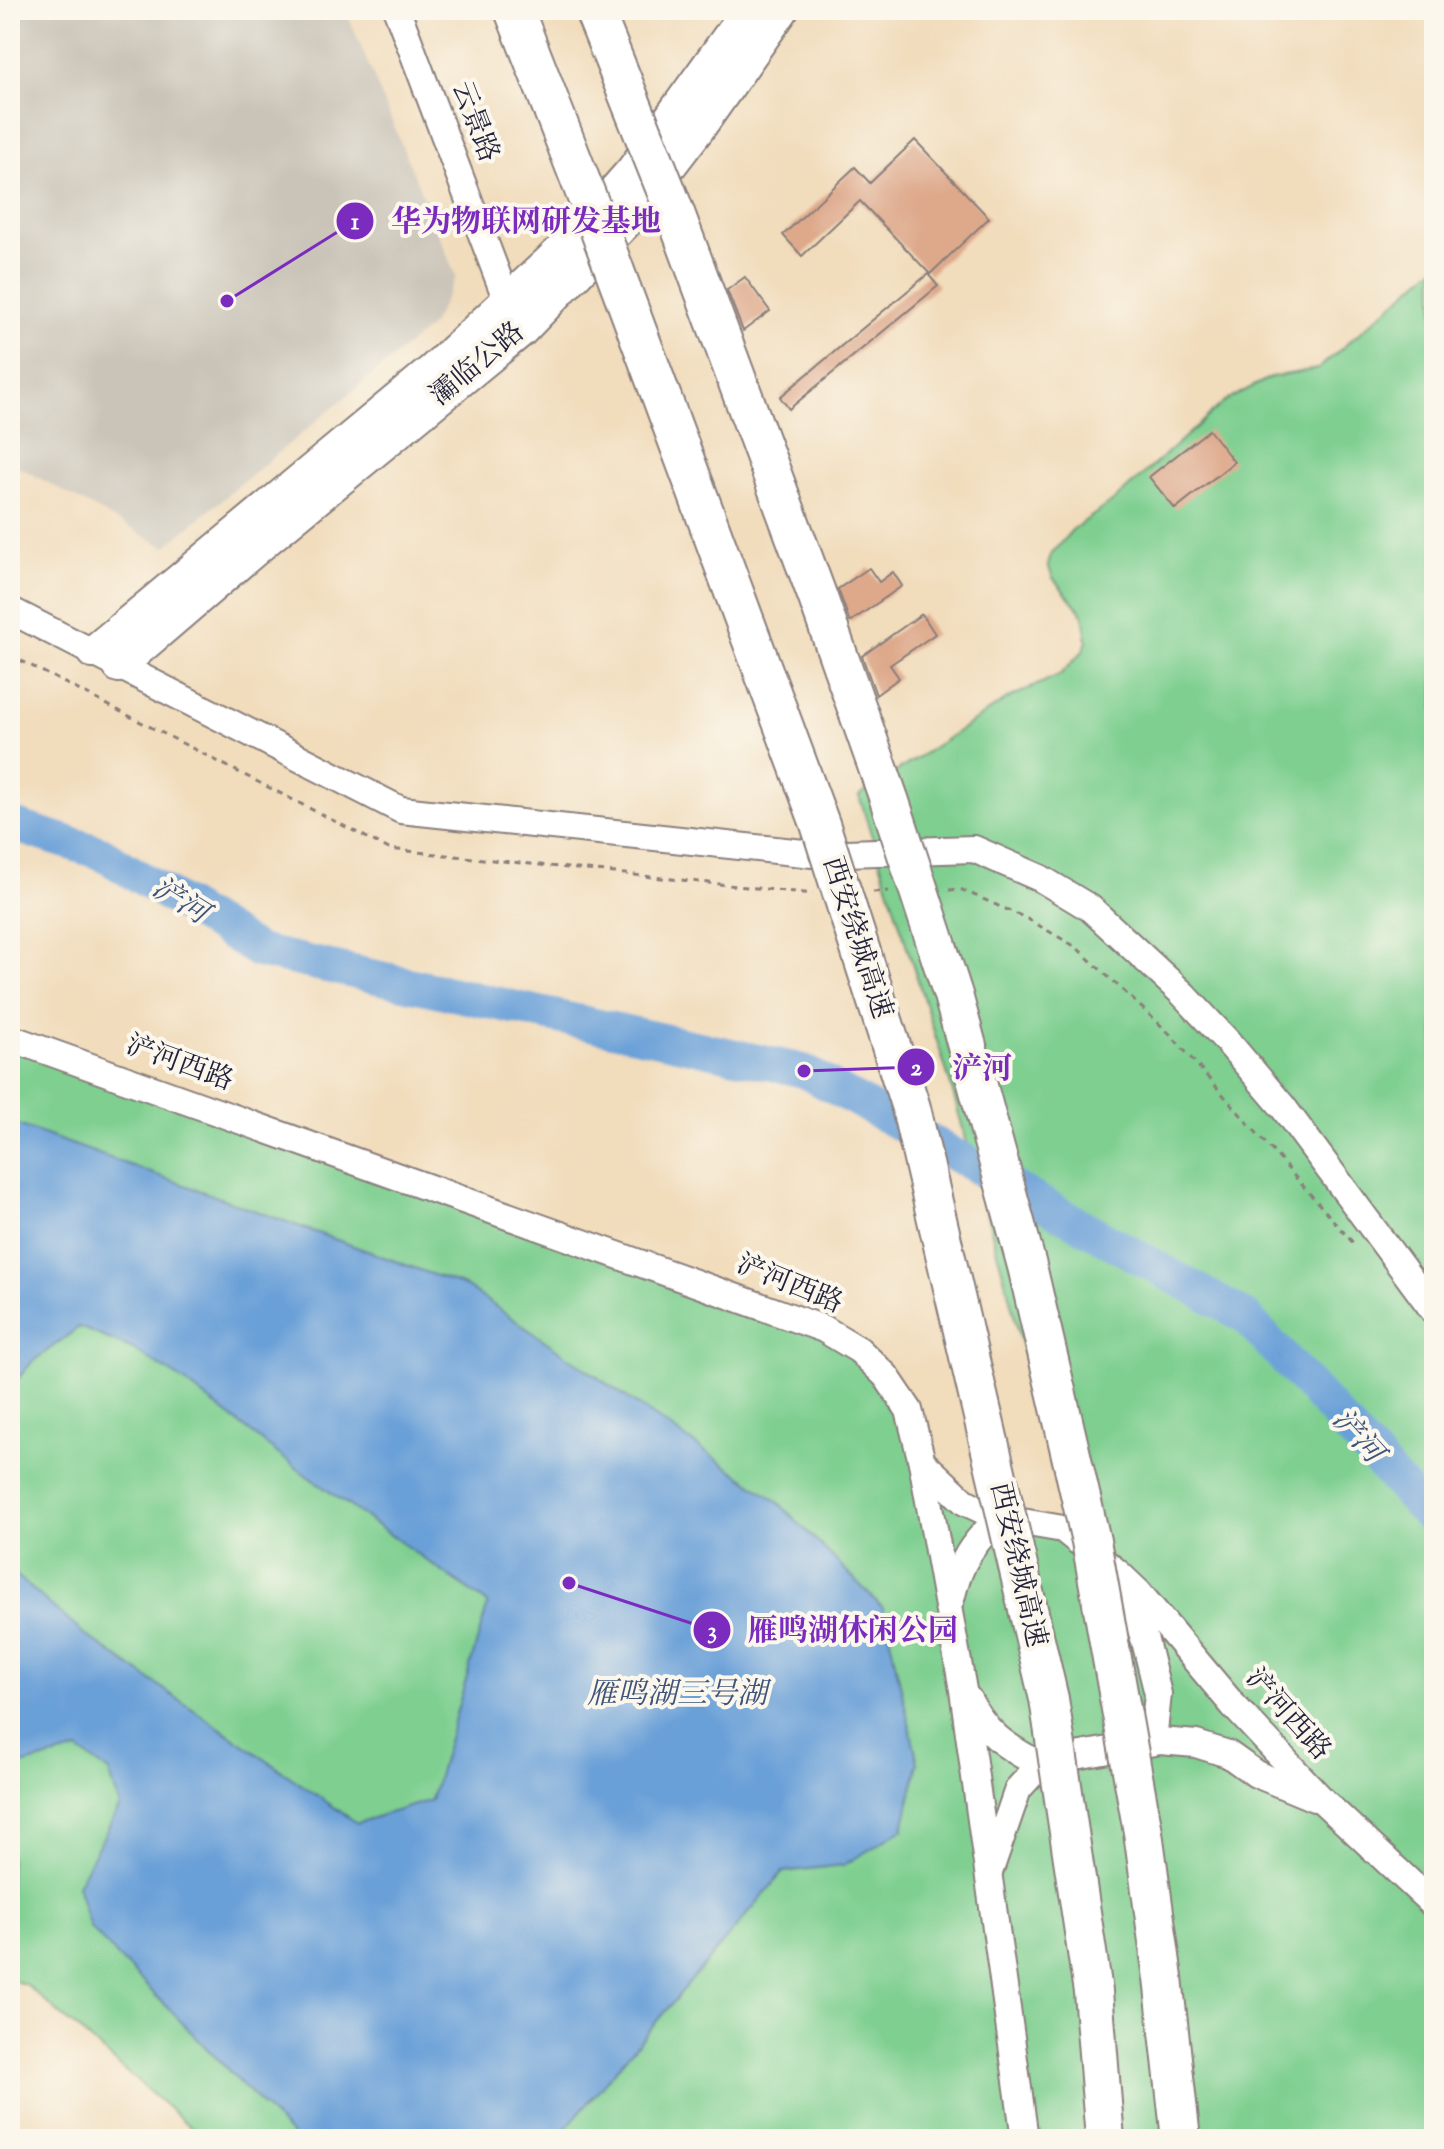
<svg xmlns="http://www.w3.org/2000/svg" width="1444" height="2149" viewBox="0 0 1444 2149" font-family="'Sorts Mill Goudy','Noto Serif SC',serif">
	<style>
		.industrial { fill: #c9c3b8 }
		.green { fill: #7ecf90; stroke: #507866; stroke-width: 2 }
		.water { fill: #6ba0d8; stroke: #46618a; stroke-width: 2 }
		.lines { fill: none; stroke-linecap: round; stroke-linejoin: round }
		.river { stroke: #6ba0d8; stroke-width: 34 }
		.building { fill: #dea98b }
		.minor-casing { stroke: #8a7f7b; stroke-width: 30 }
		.major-casing { stroke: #8a7f7b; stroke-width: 36 }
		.path { stroke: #8a7f7b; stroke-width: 3; stroke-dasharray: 6 6; stroke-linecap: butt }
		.minor { stroke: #fff; stroke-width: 26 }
		.major { stroke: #fff; stroke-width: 32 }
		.highway-bridge-casing { stroke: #8a7f7b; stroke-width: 42; stroke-linecap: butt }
		.highway-bridge { stroke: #fff; stroke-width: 38 }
		.labels { text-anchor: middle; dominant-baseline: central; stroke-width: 8; stroke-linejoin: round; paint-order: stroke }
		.street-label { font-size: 28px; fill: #22223b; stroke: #fbf7ec }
		.water-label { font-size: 30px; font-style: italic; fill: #3f547a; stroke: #fbf7ec }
		.leader { fill: none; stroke: #7b2cbf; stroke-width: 3 }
		.callout-dot { fill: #7b2cbf; stroke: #fbf7ec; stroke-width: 3 }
		.mark-label { font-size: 24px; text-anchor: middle; font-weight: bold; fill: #fff }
		.callout-label { font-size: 30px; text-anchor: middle; font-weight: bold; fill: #7b2cbf; stroke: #fbf7ec; stroke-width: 8; stroke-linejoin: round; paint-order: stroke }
	</style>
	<rect width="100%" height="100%" fill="#fbf7ec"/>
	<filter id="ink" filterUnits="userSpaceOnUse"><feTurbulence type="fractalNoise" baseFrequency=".0125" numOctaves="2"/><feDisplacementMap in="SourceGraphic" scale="16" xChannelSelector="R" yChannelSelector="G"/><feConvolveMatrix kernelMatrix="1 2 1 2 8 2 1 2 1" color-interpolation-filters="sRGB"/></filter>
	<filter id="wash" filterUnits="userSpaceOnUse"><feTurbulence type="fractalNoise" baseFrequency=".006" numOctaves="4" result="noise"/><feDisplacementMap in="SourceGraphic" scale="32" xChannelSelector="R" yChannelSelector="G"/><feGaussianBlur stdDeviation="1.8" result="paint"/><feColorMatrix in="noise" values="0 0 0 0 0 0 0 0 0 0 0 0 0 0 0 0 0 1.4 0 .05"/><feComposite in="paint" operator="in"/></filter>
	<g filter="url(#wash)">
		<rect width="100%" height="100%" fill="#f1dcbb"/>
		<path class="industrial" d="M10,10H346L456,277L432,325L165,547L10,462Z"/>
		<path class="green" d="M1434,268V2139H204L25,1984L10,1980V1038L859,1350L965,1502L1036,1525L1143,1595L1060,1498L1009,1295L950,1082L859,796L1009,698L1061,674L1083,651L1087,641L1083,614L1053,578L1048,565L1051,554L1072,530L1116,499L1225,401L1271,377L1318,369Z"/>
		<path class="water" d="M10,1122L467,1287L777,1501L883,1608L918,1763L903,1829L844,1865L783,1872L557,2139H295L90,1928L77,1885L120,1806L109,1772L78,1750L10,1768V1570L84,1634L357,1823L431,1800L488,1604L303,1473L185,1382L131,1348L79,1327L31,1363L10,1388Z"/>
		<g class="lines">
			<path class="river" d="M10,824L101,853L258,951L804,1071L1246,1317L1434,1522"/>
		</g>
		<g id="blocks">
			<g class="building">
				<path d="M915,140L989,218L930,274L860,201L802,256L783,235L855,167L870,183Z"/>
				<path d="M928,274L938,286L789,409L780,397Z"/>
				<path d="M745,277L770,311L743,331L727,290Z"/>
				<path d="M1209,430L1234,462L1175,509L1149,477Z"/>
				<path d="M869,568L879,582L893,572L902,586L850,622L838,589Z"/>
				<path d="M922,614L935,634L890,665L899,678L876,695L862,656Z"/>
			</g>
		</g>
	</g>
	<g filter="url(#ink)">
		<use href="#blocks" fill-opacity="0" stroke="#8a7f7b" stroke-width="2"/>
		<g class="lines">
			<g class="minor-casing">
				<g id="minor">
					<path d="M397,10L507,301"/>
					<path d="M10,610L401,810L813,854L974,849L1040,878L1090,908L1183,994L1227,1041L1283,1107L1434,1311"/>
					<path d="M10,1038L824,1329L859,1350L886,1376L909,1410L922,1462L965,1502L999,1518L1063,1529L1119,1574L1139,1593L1233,1705L1323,1801L1434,1905"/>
					<path d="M922,1462L963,1690L1025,2139"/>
					<path d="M1128,1592L1145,1641L1158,1694L1154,1732L1140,1745"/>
					<path d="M951,1599C960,1561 972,1544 999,1518"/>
					<path d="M968,1699C987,1735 1005,1746 1040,1765"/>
					<path d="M991,1867L1018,1789L1040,1765L1070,1757L1160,1741L1196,1744L1228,1754L1256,1774L1314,1798"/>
				</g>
			</g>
			<g class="major-casing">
				<g id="major">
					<path d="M93,652L434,369L565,247L632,171L748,10"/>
					<path d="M119,666L265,541L522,330L628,220L698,129L782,10"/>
				</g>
			</g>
			<g class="path">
				<path d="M10,655L389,849L813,894"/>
				<path d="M949,890L960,889L1026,918L1076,947L1169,1033L1354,1244"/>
				<path d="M873,892L889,891"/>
			</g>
			<use href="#minor" class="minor"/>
			<use href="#major" class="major"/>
			<g class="highway-bridge-casing">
				<g id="highway-bridge">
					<path d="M514,10L597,223L820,824L911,1108L1049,1699L1093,1992L1105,2139"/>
					<path d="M594,10L672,205L818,598L889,799L953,995L1027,1266L1091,1541L1143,1832L1163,1978L1181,2139"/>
				</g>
			</g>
			<use href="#highway-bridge" class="highway-bridge"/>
		</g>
	</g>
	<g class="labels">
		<g class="street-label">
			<text transform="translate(474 122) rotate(69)">云景路</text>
			<text transform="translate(478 365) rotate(-40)">灞临公路</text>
			<text transform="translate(856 938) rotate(72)">西安绕城高速</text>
			<text transform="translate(179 1064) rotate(20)">浐河西路</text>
			<text transform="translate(789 1285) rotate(22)">浐河西路</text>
			<text transform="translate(1017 1565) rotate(77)">西安绕城高速</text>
			<text transform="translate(1287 1715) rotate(48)">浐河西路</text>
		</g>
		<g class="water-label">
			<text transform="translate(179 902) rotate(32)">浐河</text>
			<text transform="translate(1356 1437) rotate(48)">浐河</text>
			<text x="677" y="1695">雁鸣湖三号湖</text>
		</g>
	</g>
	<path class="leader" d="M227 301L355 221M804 1071L916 1067M569 1583L712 1630"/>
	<g class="callout-dot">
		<circle cx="227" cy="301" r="8"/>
		<circle cx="804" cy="1071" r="8"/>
		<circle cx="569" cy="1583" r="8"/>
		<circle cx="355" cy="221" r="20"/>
		<circle cx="916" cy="1067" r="20"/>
		<circle cx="712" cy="1630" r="20"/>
	</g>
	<g class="mark-label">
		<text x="355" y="229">1</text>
		<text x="916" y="1075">2</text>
		<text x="712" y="1638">3</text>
	</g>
	<g class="callout-label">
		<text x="526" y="231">华为物联网研发基地</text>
		<text x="982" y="1078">浐河</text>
		<text x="853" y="1640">雁鸣湖休闲公园</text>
	</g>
	<rect width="1444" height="2149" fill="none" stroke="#fbf7ec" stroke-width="40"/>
</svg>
